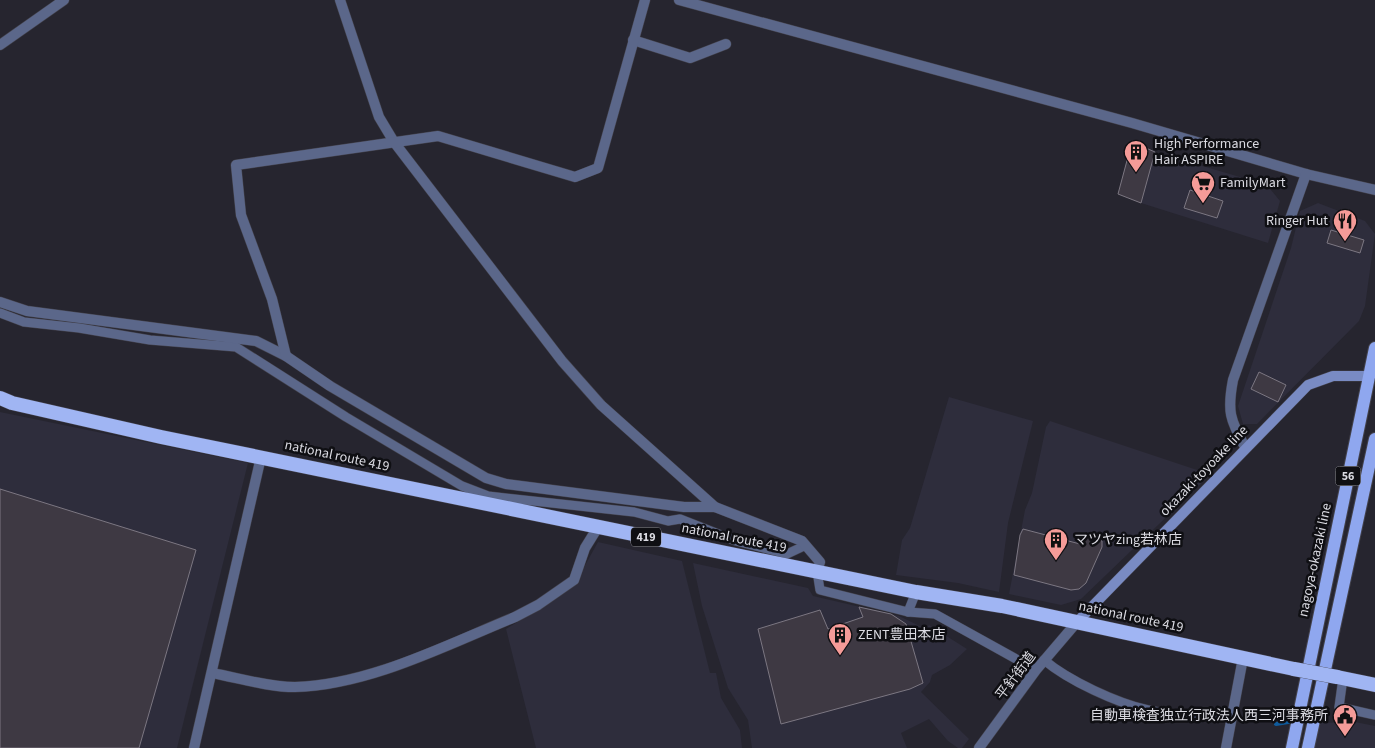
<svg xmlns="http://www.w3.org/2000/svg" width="1375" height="748" viewBox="0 0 1375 748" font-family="'Source Sans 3','Noto Sans JP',sans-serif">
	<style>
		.built { fill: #2e2d3c }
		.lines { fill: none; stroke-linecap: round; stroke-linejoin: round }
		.stream { stroke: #0f5b9c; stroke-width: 4 }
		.building { fill: #3e3943; stroke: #7c7782 }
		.pedestrian-casing { stroke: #43424c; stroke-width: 10 }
		.minor-casing { stroke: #43424c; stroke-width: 11 }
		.tertiary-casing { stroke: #43424c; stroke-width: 11 }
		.secondary-casing { stroke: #43424c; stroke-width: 11 }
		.primary-casing { stroke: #43424c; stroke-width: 14 }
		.trunk-casing { stroke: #43424c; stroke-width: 15 }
		.pedestrian { stroke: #5b678a; stroke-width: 9 }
		.minor { stroke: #5b678a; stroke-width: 10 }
		.tertiary { stroke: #5b678a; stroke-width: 10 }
		.secondary { stroke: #798bc3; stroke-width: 10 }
		.primary { stroke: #8fa7ef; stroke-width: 12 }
		.trunk { stroke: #a0b5f3; stroke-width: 14 }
		.trunk-bridge-casing { stroke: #43424c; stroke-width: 15; stroke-linecap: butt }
		.trunk-bridge { stroke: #a0b5f3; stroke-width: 14 }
		.labels { text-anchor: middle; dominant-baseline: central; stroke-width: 5; stroke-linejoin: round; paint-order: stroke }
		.shield { fill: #0f0f13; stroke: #9e9ea4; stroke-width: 1 }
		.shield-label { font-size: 12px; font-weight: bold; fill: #dbdbe2 }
		.poi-label { font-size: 14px; fill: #dbdbe2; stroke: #0f0f13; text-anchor: start }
		.street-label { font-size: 14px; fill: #dbdbe2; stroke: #0f0f13 }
	</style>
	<rect width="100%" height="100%" fill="#26252f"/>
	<g class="built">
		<path d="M1155,152L1267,185L1280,201L1268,243L1141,203Z"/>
		<path d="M1318,203L1365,221L1375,234L1365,306L1359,321L1257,424H1243L1238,406L1291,248L1300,211Z"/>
		<path d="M949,397L1033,421L1008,523L999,592L958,583L896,575L902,540L910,528Z"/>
		<path d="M0,412L248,463L177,748H0Z"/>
		<path d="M1050,421L1209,474V476L1081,599L1061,605L1009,594L1025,510L1032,493L1046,427Z"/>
		<path d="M598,542L682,561L710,673H716L721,698L740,730L742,748H536L506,629L573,587Z"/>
		<path d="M693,563L808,588L813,596L899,616L926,629L929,625L967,649L950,665L932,675L930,682L921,692L969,739L962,748H958L948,741L929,719L901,733L907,748H752L748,720L728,688L702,606Z"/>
		<path d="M1355,722L1375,726V748H1313L1317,723Z"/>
	</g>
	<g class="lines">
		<path class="stream" d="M1276,724L1325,716"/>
	</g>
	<g class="building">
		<path d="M1132,142L1155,152L1141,203L1118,194Z"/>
		<path d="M1190,190L1223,201L1217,218L1184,208Z"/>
		<path d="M1331,230L1364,240L1360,253L1327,243Z"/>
		<path d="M1259,372L1286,385L1278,402L1251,389Z"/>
		<path d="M0,489L196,550L139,748H0Z"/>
		<path d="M1023,529L1080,544L1086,536L1102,541V547L1086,583L1079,589L1071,590L1014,575L1020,535Z"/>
		<path d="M859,607L891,614L906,624L923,683L910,689L781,724L758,629L820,610L828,629L863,617Z"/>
	</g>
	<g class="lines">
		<g class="pedestrian-casing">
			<g id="pedestrian">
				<path d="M0,313L24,322L79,328L150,340L236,347L346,417L462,486L488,496L634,512L668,521L680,519L736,541L787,554L804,546"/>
				<path d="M817,571L820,590L908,612L935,614L1036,670"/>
				<path d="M908,612L916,592"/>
				<path d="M1044,660C1069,681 1117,703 1148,710C1176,716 1205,716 1233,717"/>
				<path d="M1343,678L1339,707L1375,715"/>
			</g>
		</g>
		<g class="minor-casing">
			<g id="minor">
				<path d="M340,0L379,117L394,142L562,361L601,405L715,507L802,541L820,562L817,571"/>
				<path d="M633,40L690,58L726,44"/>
				<path d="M0,45L64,0"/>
				<path d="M0,302L27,311L256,341L286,356L330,386L486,478L506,484L684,507H715"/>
				<path d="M286,356L272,299L241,215L236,165L438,136L575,177L598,168L645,0"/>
				<path d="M212,673C239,678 268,687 295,687C370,685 446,645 515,617L538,605L574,580L585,548L598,527"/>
				<path d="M194,748L261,457"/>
				<path d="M1226,748L1243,658"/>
			</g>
		</g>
		<g class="tertiary-casing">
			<g id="tertiary">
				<path d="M679,0L1132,123L1306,174L1375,190"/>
				<path d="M1245,447C1230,420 1227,411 1233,380L1306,174"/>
				<path d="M979,748L1036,670L1077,622"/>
			</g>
		</g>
		<g class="secondary-casing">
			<path id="secondary" d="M1077,622L1308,385L1333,376H1369"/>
		</g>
		<g class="primary-casing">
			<g id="primary">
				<path d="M1292,748L1375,348"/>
				<path d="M1308,748L1375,439"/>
			</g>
		</g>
		<g class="trunk-casing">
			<g id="trunk">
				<path d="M0,398L12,403L161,437L916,592L1002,606L1294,669"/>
				<path d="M1337,677L1375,685"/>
			</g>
		</g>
		<use href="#pedestrian" class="pedestrian"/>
		<use href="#minor" class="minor"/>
		<use href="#tertiary" class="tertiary"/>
		<use href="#secondary" class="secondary"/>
		<use href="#primary" class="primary"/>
		<use href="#trunk" class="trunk"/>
		<g class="trunk-bridge-casing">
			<path id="trunk-bridge" d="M1294,669L1337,677"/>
		</g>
		<use href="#trunk-bridge" class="trunk-bridge"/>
	</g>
	<defs>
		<g id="building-pin" transform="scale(1.25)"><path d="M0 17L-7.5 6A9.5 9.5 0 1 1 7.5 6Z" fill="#f59b98" stroke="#0f0f13"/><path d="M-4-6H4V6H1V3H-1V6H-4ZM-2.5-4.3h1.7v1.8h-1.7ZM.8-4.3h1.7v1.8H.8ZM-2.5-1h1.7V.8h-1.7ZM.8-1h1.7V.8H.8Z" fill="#111"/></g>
		<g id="supermarket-pin" transform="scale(1.25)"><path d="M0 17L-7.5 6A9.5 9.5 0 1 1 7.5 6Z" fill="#f59b98" stroke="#0f0f13"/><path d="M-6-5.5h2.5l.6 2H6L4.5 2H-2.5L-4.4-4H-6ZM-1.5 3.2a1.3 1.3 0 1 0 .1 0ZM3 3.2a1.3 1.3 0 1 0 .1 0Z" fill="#111"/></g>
		<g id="restaurant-pin" transform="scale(1.25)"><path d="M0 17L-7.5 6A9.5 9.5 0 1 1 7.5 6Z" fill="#f59b98" stroke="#0f0f13"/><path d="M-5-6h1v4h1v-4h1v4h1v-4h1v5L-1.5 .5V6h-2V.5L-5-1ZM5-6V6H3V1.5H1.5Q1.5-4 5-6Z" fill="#111"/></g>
		<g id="civic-pin" transform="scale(1.25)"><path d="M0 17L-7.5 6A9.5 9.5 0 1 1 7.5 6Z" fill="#f59b98" stroke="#0f0f13"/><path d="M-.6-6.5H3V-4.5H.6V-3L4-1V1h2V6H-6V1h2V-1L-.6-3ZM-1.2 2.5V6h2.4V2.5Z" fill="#111"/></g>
	</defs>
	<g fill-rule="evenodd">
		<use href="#building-pin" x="1136" y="152"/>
		<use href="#supermarket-pin" x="1203" y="183"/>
		<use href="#restaurant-pin" x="1345" y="221"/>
		<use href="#building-pin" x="1056" y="540"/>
		<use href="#building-pin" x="840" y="635"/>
		<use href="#civic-pin" x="1345" y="716"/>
	</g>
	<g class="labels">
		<g class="shield">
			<rect x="1335.5" y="466.5" width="25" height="19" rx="4"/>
			<rect x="631" y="527.5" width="30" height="19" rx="4"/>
		</g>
		<g class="shield-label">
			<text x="1348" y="476">56</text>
			<text x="646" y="537">419</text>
		</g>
		<g class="poi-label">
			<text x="1154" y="144">High Performance<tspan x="1154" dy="16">Hair ASPIRE</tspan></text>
			<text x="1220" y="183">FamilyMart</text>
			<text x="1328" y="221" text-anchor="end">Ringer Hut</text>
			<text x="1074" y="540">マツヤzing若林店</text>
			<text x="858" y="635">ZENT豊田本店</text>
			<text x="1328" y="716" text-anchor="end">自動車検査独立行政法人西三河事務所</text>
		</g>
		<g class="street-label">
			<text transform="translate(337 456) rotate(12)">national route 419</text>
			<text transform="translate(1204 471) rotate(-46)">okazaki-toyoake line</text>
			<text transform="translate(734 538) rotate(11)">national route 419</text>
			<text transform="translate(1315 560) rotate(-78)">nagoya-okazaki line</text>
			<text transform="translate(1131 617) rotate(12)">national route 419</text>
			<text transform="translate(1016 676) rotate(-53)">平針街道</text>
		</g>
	</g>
</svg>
